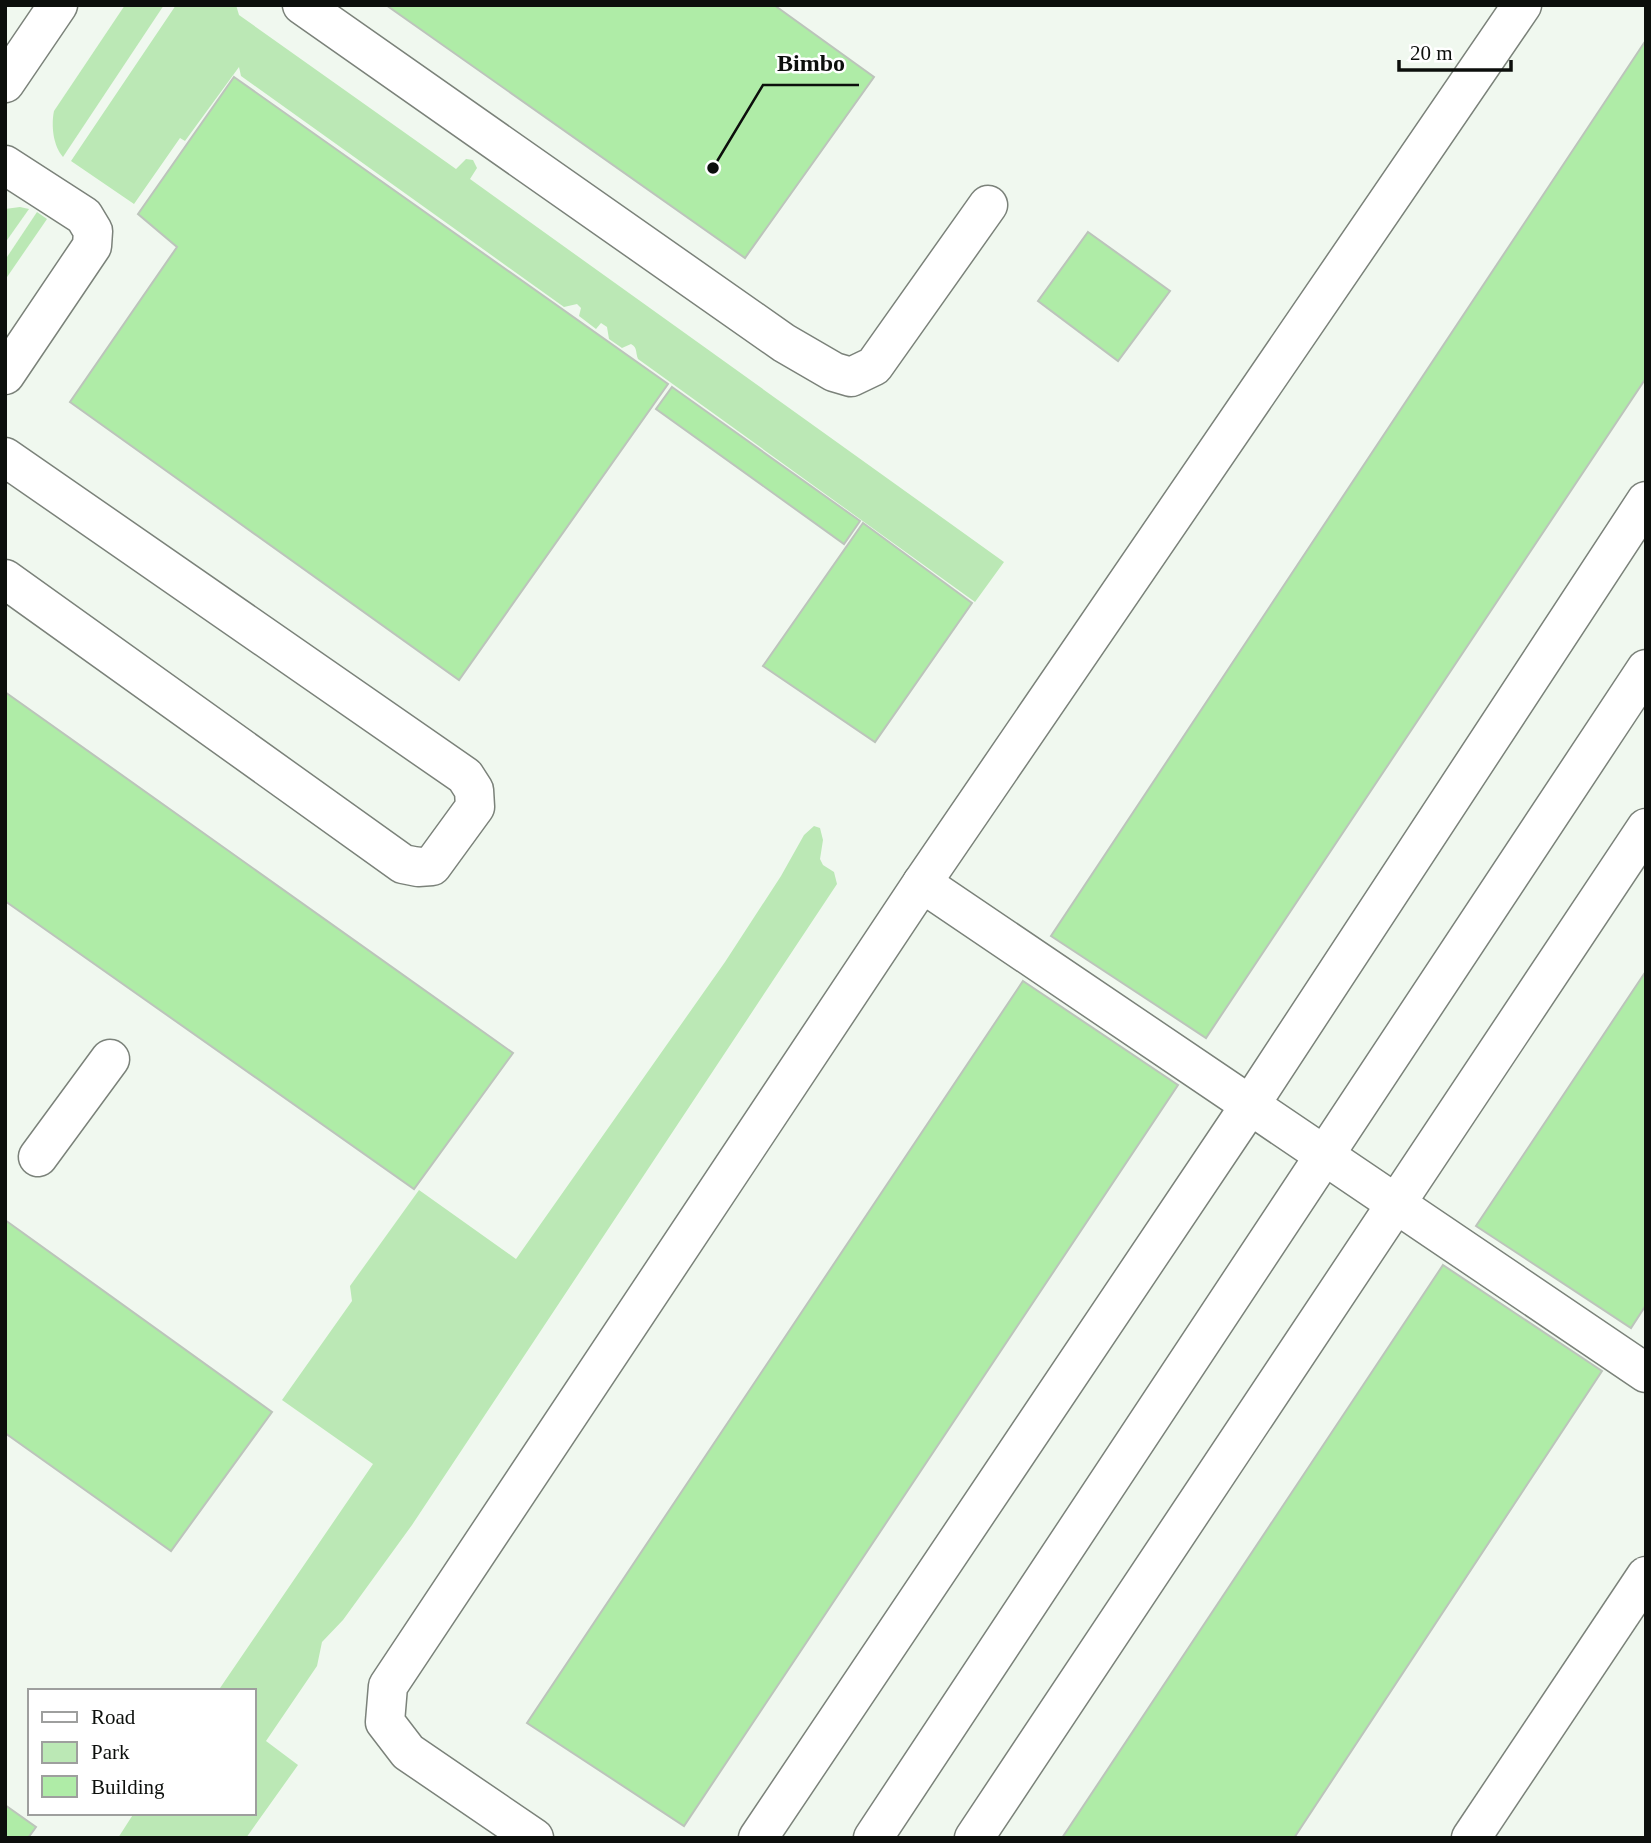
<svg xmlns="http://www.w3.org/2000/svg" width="1651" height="1843" viewBox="0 0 1651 1843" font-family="Georgia,serif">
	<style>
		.green { fill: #bbe8b5 }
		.building { fill: #afeca7; stroke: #bcc4bb; stroke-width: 2 }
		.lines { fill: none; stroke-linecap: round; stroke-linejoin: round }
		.minor-casing { stroke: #7b827a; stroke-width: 41 }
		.major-casing { stroke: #7b827a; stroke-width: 41 }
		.minor { stroke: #fff; stroke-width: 38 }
		.major { stroke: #fff; stroke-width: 38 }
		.leader { fill: none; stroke: #0c0f0c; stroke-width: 2.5 }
		.callout-dot { fill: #0c0f0c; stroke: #fff; stroke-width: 2.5 }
		.callout-label { font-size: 24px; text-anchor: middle; font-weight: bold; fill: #0c0f0c; stroke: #fff; stroke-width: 5; stroke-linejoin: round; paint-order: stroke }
	</style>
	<rect width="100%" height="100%" fill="#f0f8ef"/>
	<g class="green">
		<path d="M125,5H164L63,157C53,146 51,125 54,111Z"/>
		<path d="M176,5H236L239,15L456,169L466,159L473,160L477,168L470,179L1004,562L975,602L638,359C635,352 638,348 631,344L622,348L609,339L607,327L601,323L596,329L579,316L581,308L577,304L564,307L241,76L239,67L185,141L180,138L134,204L71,161Z"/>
		<path d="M20,207L29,209L5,243V209Z"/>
		<path d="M37,212L47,219L5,280V260Z"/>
		<path d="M814,826L820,828L823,840L820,859L823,865L834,872L837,884L412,1525L343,1620L322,1642L317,1666L266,1741L298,1765L246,1838H118L134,1813H254V1691H218L373,1464L282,1400L352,1301L350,1286L419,1190L516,1259L725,962L781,876L804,835Z"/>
	</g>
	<g class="building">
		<path d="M386,5H774L874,77L745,258Z"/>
		<path d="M1646,40V378L1206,1038L1051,936Z"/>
		<path d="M234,77L668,384L459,680L70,402L177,247L138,214Z"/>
		<path d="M1088,232L1170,291L1118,361L1038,301Z"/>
		<path d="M672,387L860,521L844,544L656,409Z"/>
		<path d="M863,523L972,603L875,742L763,666Z"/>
		<path d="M5,692L513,1053L414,1189L5,901Z"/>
		<path d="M1646,971V1305L1631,1328L1476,1226Z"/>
		<path d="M1023,981L1178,1085L684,1826L527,1723Z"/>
		<path d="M5,1220L272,1412L171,1551L5,1433Z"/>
		<path d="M1443,1265L1602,1371L1294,1838H1062Z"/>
		<path d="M5,1805L36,1827L28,1838H5Z"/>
	</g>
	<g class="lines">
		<g class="minor-casing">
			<g id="minor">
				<path d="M302,5L784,343L834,372L851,377L874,366L988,205"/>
				<path d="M5,165L84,216L93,231L92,246L5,375"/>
				<path d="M5,457L465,776L474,790L475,807L432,866L418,867L403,864L5,579"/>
				<path d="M922,883L1646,1373"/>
				<path d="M38,1157L110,1059"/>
				<path d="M534,1838L408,1752L385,1722L388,1686L922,883L1522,5"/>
				<path d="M758,1838L1250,1105L1646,501"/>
				<path d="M873,1838L1646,669"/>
				<path d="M974,1838L1646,828"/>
				<path d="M1471,1838L1646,1576"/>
			</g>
		</g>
		<g class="major-casing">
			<path id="major" d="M5,83L58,5"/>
		</g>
		<use href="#minor" class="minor"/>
		<use href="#major" class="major"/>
	</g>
	<path class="leader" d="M713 168L763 85H859"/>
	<circle class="callout-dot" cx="713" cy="168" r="7"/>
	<g class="callout-label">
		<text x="811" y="71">Bimbo</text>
	</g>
	<rect width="1651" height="1843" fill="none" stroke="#0c0f0c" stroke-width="14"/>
	<rect x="28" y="1689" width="228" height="126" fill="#ffffff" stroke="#9e9f9e" stroke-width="2"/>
	<rect x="42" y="1712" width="35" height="10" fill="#ffffff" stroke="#9e9f9e" stroke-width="2"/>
	<text x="91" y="1724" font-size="21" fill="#0c0f0c">Road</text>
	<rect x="42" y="1742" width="35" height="21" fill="#bbe8b5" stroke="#9e9f9e" stroke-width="2"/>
	<text x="91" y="1759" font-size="21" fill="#0c0f0c">Park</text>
	<rect x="42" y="1776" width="35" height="21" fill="#afeca7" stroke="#9e9f9e" stroke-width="2"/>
	<text x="91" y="1794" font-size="21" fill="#0c0f0c">Building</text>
	<path d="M1399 60v10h112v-10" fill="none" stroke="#0c0f0c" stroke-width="3.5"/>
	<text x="1410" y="60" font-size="21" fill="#0c0f0c" stroke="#ffffff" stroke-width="5" paint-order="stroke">20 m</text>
</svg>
